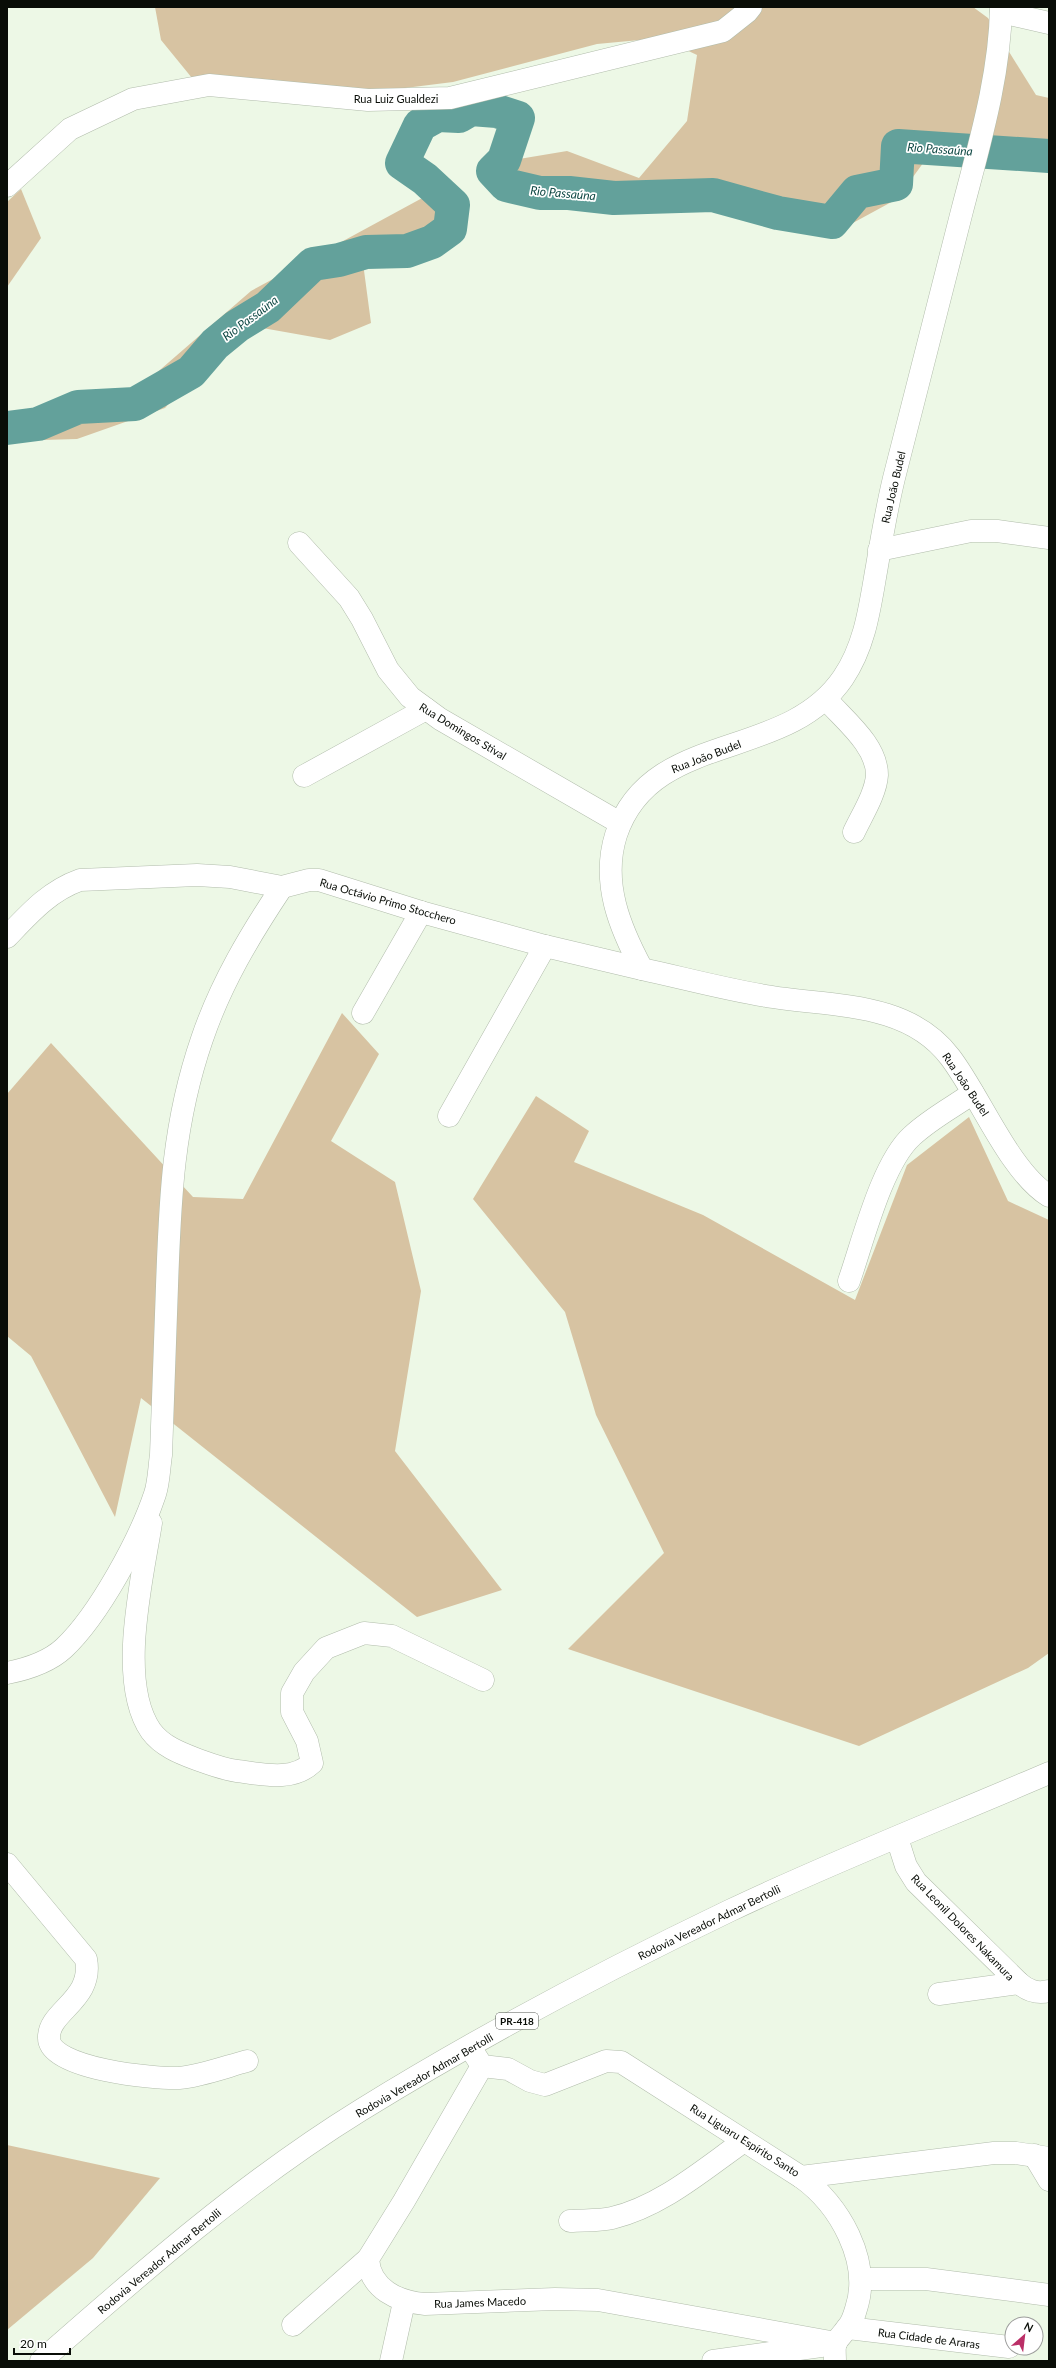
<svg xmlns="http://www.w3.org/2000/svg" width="1056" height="2368" viewBox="0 0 1056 2368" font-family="Lato,sans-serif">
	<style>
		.green { fill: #d7c3a2 }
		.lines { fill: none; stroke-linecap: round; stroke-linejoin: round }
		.river { stroke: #63a19b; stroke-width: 34 }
		.minor-casing { stroke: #b1bcab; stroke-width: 23 }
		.highway-casing { stroke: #b1bcab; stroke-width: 23 }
		.minor { stroke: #fff; stroke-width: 22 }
		.highway { stroke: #fff; stroke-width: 22 }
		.labels { text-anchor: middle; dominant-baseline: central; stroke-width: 3.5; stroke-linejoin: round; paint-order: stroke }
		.shield { fill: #fff; stroke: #535651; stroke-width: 1 }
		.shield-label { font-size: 10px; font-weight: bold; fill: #090d07 }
		.street-label { font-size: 11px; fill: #090d07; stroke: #fff }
		.water-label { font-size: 12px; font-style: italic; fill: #0f4844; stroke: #fff }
	</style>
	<rect width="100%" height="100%" fill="#edf8e6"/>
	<g class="green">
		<path d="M155,7H973L988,18L1036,95L1049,98V154L1023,156L934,148L897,199L851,224L693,193L575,200L518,191L513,160L567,151L639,178L687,121L697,55L661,38L597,44L453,82L317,99L192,78L161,40Z"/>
		<path d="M21,189L41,238L7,287V202Z"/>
		<path d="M437,190L445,238L363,263L371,323L330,340L240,324L165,408L77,439L7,441V439L56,431L131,395L251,291Z"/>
		<path d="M342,1013L379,1054L331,1141L395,1182L421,1291L395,1451L502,1590L417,1617L141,1398L115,1517L31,1356L7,1336V1094L51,1043L193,1197L243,1199Z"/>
		<path d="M536,1096L589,1131L574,1162L703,1215L855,1300L907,1165L969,1117L1008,1201L1049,1220V1653L1028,1668L859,1746L568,1649L664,1553L596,1415L565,1312L473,1199Z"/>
		<path d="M7,2145L160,2178L93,2258L7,2330Z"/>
	</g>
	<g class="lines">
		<path class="river" d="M7,428L38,424L78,407L135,404L191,372L215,344L237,326L268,307L313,264L339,260L366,252L407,251L432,242L450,229L453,205L425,179L402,163L420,125L438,115L459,116L471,109L497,111L518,118L504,160L493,171L506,185L540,193H569L614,198L713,195L778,213L832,222L857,192L896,184L898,146L1049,156"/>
		<g class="minor-casing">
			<g id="minor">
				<path d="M1001,7C1000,76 979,145 962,211C939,300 916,389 894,478C887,507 882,536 877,566C870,605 866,644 843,678C785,763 651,729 616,835C601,883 620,928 642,969C683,978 724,989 766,996C829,1007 907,1000 950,1057C980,1096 1009,1171 1049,1196"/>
				<path d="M1001,12L1049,23"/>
				<path d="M7,186L70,129L133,99L209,85L368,100L450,98L723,31L747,12L751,7"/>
				<path d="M299,543L349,598L362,619L388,670L410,697L440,719L620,823"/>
				<path d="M879,550L971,531H997L1049,538"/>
				<path d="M826,699C844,720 877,745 877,775C876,793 862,815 854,832"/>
				<path d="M304,776L426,709"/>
				<path d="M7,937C29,914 49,891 80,880L197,875L230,877L282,887L309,880H319L421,912L545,946L642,969"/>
				<path d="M363,1013L421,912"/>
				<path d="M449,1116L545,946"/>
				<path d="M849,1281C863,1241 882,1163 912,1136C930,1119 953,1107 973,1093"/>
				<path d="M151,1523C142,1580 117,1682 151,1731C162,1746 180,1753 196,1759C210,1764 222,1769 237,1771C262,1774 292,1782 312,1763L307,1741L292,1712V1693L304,1672L326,1648L364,1633L392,1636L483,1680"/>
				<path d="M7,1673C27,1669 49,1662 64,1648C99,1615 140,1539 155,1494C159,1482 159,1468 161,1455C163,1399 165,1342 167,1286C170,1198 173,1123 202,1039C221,983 250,935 282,887"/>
				<path d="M897,1838L906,1866L916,1882L1019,1983C1028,1991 1037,1994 1049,1991"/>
				<path d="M7,1864L86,1959C94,2000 48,2011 49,2038C49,2069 155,2079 179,2078C201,2076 225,2067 247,2061"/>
				<path d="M939,1994L1019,1983"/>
				<path d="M475,2055L482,2066L508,2069L530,2081L545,2085L606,2061L621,2062L801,2177L994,2153H1016L1049,2158"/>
				<path d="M482,2066L404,2201L368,2259C370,2289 398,2302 425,2304L555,2299L598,2300L836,2343"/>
				<path d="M1034,2155L1049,2180"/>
				<path d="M801,2177C839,2204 872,2261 856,2309C854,2316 852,2323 847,2328C844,2333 838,2338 836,2343C834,2347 835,2356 835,2361"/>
				<path d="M570,2221C584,2220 599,2221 612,2218C662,2206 704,2169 744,2141"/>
				<path d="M861,2279H926L1049,2295"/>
				<path d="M293,2325L368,2259"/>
				<path d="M848,2328L1009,2347"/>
				<path d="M391,2361L404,2302"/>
				<path d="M713,2361L821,2346"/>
			</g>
		</g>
		<g class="highway-casing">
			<path id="highway" d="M41,2361C142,2272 246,2181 361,2110C479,2037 604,1971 729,1911C834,1861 942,1819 1049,1773"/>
		</g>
		<use href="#minor" class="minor"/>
		<use href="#highway" class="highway"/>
	</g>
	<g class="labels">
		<rect class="shield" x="496" y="2013" width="42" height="16" rx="3"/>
		<g class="shield-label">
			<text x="517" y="2021">PR-418</text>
		</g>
		<g class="street-label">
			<text x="396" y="98">Rua Luiz Gualdezi</text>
			<text transform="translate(893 487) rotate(-77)">Rua João Budel</text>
			<text transform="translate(463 731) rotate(31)">Rua Domingos Stival</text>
			<text transform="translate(706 756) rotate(-21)">Rua João Budel</text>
			<text transform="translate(388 901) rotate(16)">Rua Octávio Primo Stocchero</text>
			<text transform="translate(966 1084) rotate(56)">Rua João Budel</text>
			<text transform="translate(709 1922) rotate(-26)">Rodovia Vereador Admar Bertolli</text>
			<text transform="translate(963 1927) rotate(46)">Rua Leonil Dolores Nakamura</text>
			<text transform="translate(424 2075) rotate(-30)">Rodovia Vereador Admar Bertolli</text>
			<text transform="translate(745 2140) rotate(32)">Rua Liguaru Espírito Santo</text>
			<text transform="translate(159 2261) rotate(-40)">Rodovia Vereador Admar Bertolli</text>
			<text transform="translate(480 2302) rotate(-2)">Rua James Macedo</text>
			<text transform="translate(929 2338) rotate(7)">Rua Cidade de Araras</text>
		</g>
		<g class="water-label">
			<text transform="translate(940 149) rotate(4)">Rio Passaúna</text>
			<text transform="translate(563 193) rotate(5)">Rio Passaúna</text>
			<text transform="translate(250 318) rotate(-37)">Rio Passaúna</text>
		</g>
	</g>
	<rect width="1056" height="2368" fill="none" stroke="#090d07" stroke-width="16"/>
	<g transform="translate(1024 2336) rotate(28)"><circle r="19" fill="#ffffff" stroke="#9d9e9c"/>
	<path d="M0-3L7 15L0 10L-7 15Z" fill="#bb2f67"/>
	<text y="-6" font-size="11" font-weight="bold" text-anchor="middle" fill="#090d07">N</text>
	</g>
	<path d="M14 2348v6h56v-6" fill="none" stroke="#090d07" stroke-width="2"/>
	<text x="20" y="2348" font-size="12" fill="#090d07" stroke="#ffffff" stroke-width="3" paint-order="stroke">20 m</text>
</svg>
